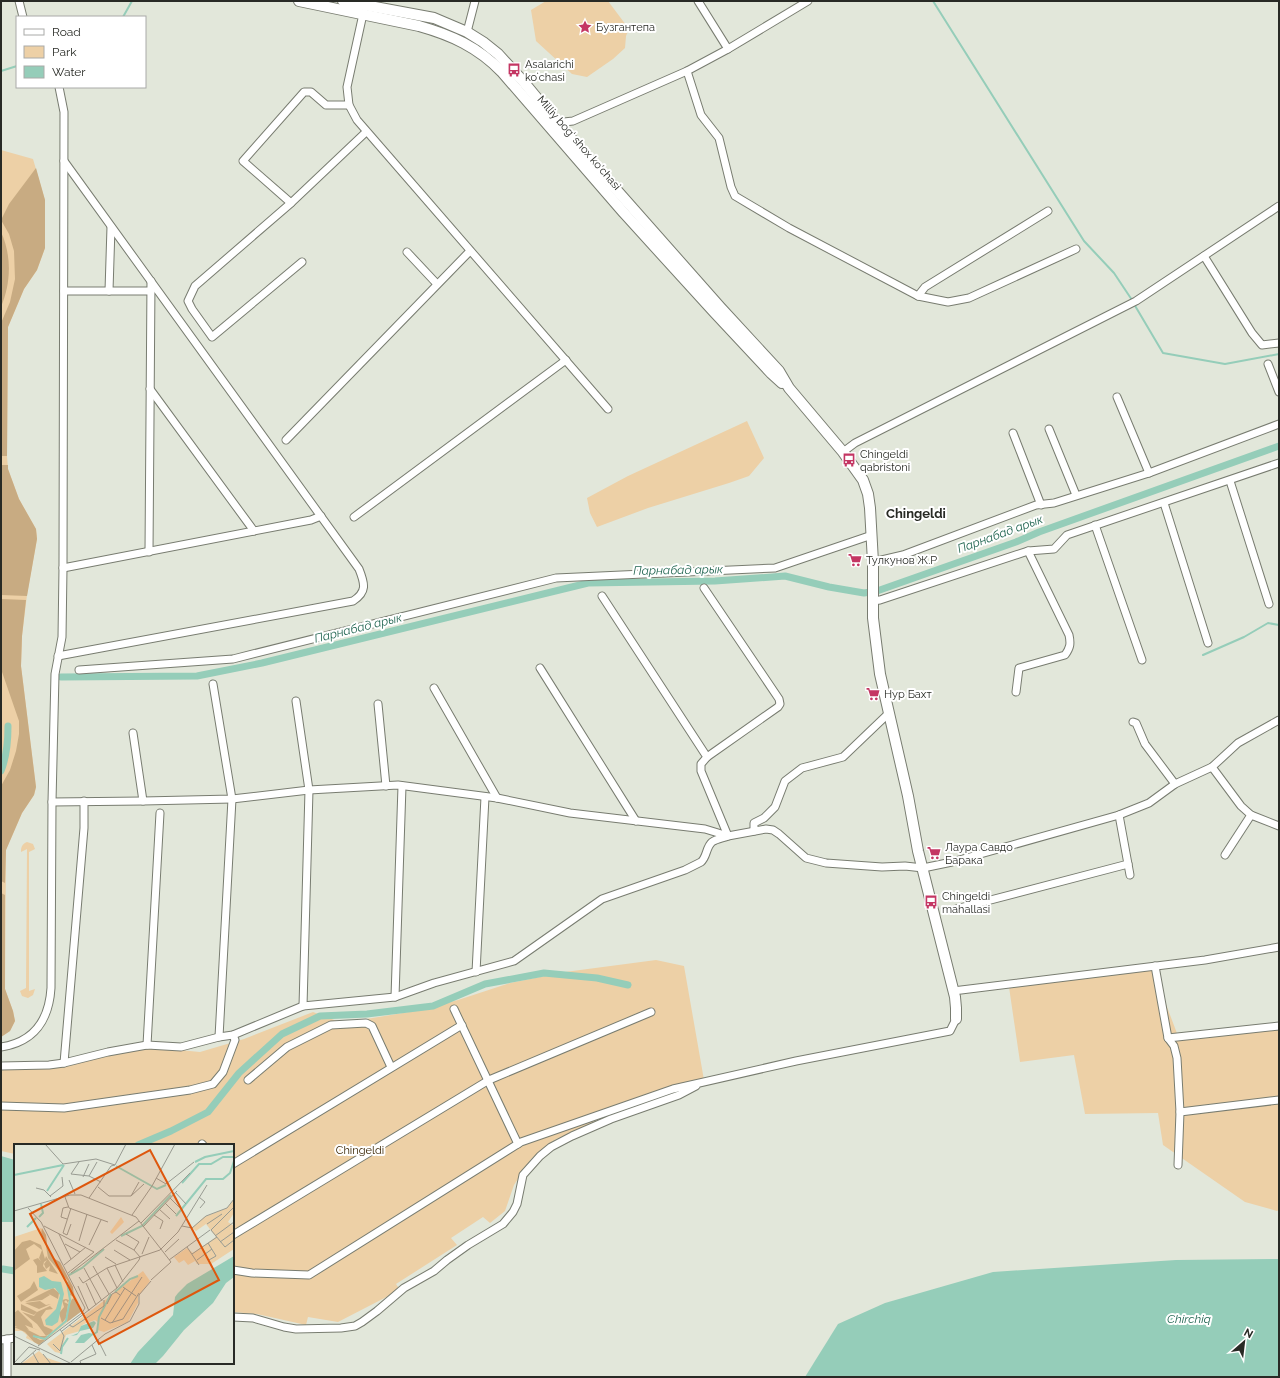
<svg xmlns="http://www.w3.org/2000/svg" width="1280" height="1378" viewBox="0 0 1280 1378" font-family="Raleway,sans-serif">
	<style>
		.green { fill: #edd0a6 }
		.forest { fill: #c8ab82 }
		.water { fill: #95cdb9 }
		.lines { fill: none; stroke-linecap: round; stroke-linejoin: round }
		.stream { stroke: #95cdb9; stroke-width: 2 }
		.canal { stroke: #95cdb9; stroke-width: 7 }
		.street-casing { stroke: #787c70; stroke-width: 9 }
		.secondary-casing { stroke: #787c70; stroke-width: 12 }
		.street { stroke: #fff; stroke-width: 7 }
		.secondary { stroke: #fff; stroke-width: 10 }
		.labels { text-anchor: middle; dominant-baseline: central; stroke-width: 4; stroke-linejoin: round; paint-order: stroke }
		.poi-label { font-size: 11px; fill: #282a25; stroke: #fff; text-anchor: start }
		.street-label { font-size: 11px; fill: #282a25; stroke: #fff }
		.park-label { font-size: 11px; fill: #382402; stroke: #fff }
		.water-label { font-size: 12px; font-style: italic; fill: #216551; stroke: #fff }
		.quarter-label { font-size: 13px; font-weight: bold; fill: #282a25; stroke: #fff }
		.inset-river { fill: none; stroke: #95cdb9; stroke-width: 2 }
		.inset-road { fill: none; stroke: #989b92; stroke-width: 1 }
		.view { fill: #de570d; fill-opacity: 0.15; stroke: #de570d; stroke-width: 2 }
		.inset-edge { fill: none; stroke: #282a25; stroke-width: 2 }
	</style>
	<rect width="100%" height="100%" fill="#e2e7da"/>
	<g class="green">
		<path d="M546,1H608L629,29L626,36L625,48L613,59L587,77L572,74L536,41L531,10Z"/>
		<path d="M1,150L33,159L45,200V248L37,270L24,289L8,327L7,456L8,469L19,499L36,529L37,539L27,595L22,636L21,666L36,787L34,795L22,813L6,850L5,989L13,1011L15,1021L10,1031L1,1037Z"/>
		<path d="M747,421L764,458L749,476L729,483L648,508L597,527L590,513L587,498L628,476Z"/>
		<path d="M27,842L33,844L35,849L29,852V991L35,989L33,995L28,998L22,996L20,991L26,988L27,849L21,852C21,847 22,844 27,842Z"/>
		<path d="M656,960L684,966L704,1080L679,1091L556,1139L531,1159L514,1185L505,1211L490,1223L483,1217L451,1238L457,1245L396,1284L400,1290L338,1322L308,1317L306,1325L257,1314L233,1312V1145H15V1154L1,1151V1067H41L148,1047L200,1052L244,1039L313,1012L342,1023L415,1011L458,1000L510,983L565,972Z"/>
		<path d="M1153,970L1178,1036L1279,1026V1210L1277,1211L1245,1202L1163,1145L1158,1113L1085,1114L1074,1055L1020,1062L1009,987Z"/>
	</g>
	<g class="forest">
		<path d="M36,168L45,200V248L37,270L24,289L8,327L7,456H1V323L10,302L15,279L14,251L9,234L1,220L9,204Z"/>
		<path d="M1,232C12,256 11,283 1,307Z"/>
		<path d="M1,465H8V469L19,499L36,529L37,539L27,596L1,595Z"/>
		<path d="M1,599L26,600L22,636L21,666L36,787L34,795L22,813L6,850L5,883L1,881V786L10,770L16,751L19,734V721L1,669Z"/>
		<path d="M1,893L5,895V989L13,1011L15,1021L10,1031L1,1037Z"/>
	</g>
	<g class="water">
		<path d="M1,1156L15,1160V1222H1Z"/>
		<path d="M1279,1259V1377H805L838,1324L885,1303L993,1272L1176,1260Z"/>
	</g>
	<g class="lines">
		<g class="stream">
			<path d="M933,1L1084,241L1114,273L1132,300"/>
			<path d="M123,17L132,1"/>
			<path d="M1,71L17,66"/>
			<path d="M1134,304L1163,353L1225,364L1279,354"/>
			<path d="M1203,655L1244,637L1268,623L1279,625"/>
		</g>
		<g class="canal">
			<path d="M61,677L197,676L262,663L588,583L715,581L785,576L829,587L864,593L877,591L1016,542L1039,532L1279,446"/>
			<path d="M1,771C7,756 8,742 8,726"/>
			<path d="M138,1145L171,1131L208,1112L239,1073L282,1034L320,1016L367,1014L433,1006L485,984L544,973L597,978L628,985"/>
			<path d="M3,1269L15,1271"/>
		</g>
		<g class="street-casing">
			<g id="street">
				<path d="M19,1L23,17"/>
				<path d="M698,1L728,49"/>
				<path d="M363,14L347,87L349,105L357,120L608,409"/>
				<path d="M467,32L475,1"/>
				<path d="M687,71L701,115L719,138L731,187L735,196L789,228L918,296L948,302L969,298L1076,249"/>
				<path d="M556,129L564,122L573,121L687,71L728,49L808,1"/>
				<path d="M291,203L243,161L304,92H311L326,105H349"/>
				<path d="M407,252L437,284"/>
				<path d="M1204,256L1252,333L1262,345L1279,343"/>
				<path d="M302,262L212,337L192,309L188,301L195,286L291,203L366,132"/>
				<path d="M64,291H151"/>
				<path d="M109,291L111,227"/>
				<path d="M918,296L925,287L1048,211"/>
				<path d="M1268,364L1279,392"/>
				<path d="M150,389L254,531"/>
				<path d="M1117,397L1149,473"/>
				<path d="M1049,429L1076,495"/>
				<path d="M1013,433L1041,505"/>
				<path d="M286,440L470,251"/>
				<path d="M843,452L855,443L1136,301L1279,206"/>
				<path d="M1230,481L1269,604"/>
				<path d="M1164,503L1208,643"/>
				<path d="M354,517L566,360"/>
				<path d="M1095,525L1142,660"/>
				<path d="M149,552L151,281"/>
				<path d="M873,562L903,555L1036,505L1054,503L1149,473L1279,424"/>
				<path d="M63,568L311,520L321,516"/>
				<path d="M704,588L779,699L780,704L778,707L707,757"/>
				<path d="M873,601L880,600L1028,551L1054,549L1067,535L1279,463"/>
				<path d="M58,656L353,601C367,592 365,584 359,569L64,161"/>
				<path d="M540,668L636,821"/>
				<path d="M79,670L233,659L556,578L775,568L872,535"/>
				<path d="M213,684L232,799L219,1037"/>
				<path d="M434,688L497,798"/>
				<path d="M1016,692L1019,668L1065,655C1070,648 1071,644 1069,635L1028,551"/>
				<path d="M296,701L309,790L303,1006"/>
				<path d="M378,704L386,786"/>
				<path d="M1133,722L1136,723L1145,744L1175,784"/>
				<path d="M133,733L143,801L232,799L309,790L398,785L497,798L570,813L705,829L728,836L766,829L773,830L779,834L806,858L826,863L882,867L905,866L923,868L952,862L1119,815L1149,803L1175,784L1212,767L1238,743L1279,720"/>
				<path d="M1212,767L1241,806L1251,815L1279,826"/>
				<path d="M52,802L143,801"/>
				<path d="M1119,815L1130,875"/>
				<path d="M754,831V823L764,818L775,807L785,781L802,768L843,757L889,713"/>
				<path d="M1225,855L1251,815"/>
				<path d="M956,909L1128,864"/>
				<path d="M1155,966L1168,1038L1174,1046L1177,1058L1180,1112L1178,1165"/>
				<path d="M476,972L485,797"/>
				<path d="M953,991L1205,960L1279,947"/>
				<path d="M395,997L402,786"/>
				<path d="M454,1009L518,1144"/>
				<path d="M1168,1038L1279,1026"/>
				<path d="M147,1045L160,813"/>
				<path d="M1,1047C34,1042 49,1020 51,988L52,802L55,674L62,637L63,568L64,112L59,87"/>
				<path d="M64,1063L84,828V801"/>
				<path d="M1,1066L49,1065L64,1063L108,1052L147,1045L181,1047L219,1037L233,1035L303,1006L395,997L434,983L514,961L602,899L685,870L701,862C707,857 706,847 712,842C716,839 723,838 728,836L701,771V764L707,757L602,596"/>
				<path d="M248,1080L287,1047L331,1025L366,1023L372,1026L391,1067"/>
				<path d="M1,1106L64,1108L190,1090L213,1084L223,1072L235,1040L233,1035"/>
				<path d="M1180,1112L1279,1100"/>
				<path d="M202,1144L203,1145"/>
				<path d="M233,1164L462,1025"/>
				<path d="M233,1235L489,1080L651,1012"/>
				<path d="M233,1270L252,1273L309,1275L521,1142L673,1089L796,1061L950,1031L956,1019"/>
				<path d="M233,1317L253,1318L284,1327L296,1329L341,1328L355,1326L362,1322L377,1311L404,1288L434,1271L447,1260L468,1245L503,1224L513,1212L517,1204L523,1175L540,1156L551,1147L572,1136L611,1119L679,1095L696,1086"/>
				<path d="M7,1339V1377"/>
				<path d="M1,1340L15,1338"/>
			</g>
		</g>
		<g class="secondary-casing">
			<g id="secondary">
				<path d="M299,1L419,26C451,35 478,47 502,72L624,213L714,312L771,373L782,383"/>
				<path d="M343,1L434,18L467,32L483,42L498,54L522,80L560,126L720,307L779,371L789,388L843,452L863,480L868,494L870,508L873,562V618L880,674L908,796L918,851L955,997L956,1008V1019"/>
			</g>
		</g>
		<use href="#street" class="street"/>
		<use href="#secondary" class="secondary"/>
	</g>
	<defs>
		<g id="sight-bare" transform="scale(1.08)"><path d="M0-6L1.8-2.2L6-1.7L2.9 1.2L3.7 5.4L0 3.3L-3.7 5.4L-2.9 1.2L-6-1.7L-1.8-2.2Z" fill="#c43663" stroke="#fff" stroke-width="2.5" paint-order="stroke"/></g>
		<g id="bus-bare" transform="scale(1.08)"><path d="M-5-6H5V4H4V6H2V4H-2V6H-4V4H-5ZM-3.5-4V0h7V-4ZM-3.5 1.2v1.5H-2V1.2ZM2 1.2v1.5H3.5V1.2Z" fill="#c43663" stroke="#fff" stroke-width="2.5" paint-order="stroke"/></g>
		<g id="supermarket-bare" transform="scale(1.08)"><path d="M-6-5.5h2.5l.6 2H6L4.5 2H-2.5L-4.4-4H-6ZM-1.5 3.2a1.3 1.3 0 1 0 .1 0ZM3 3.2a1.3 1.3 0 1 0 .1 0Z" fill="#c43663" stroke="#fff" stroke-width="2.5" paint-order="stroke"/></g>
	</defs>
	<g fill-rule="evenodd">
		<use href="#sight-bare" x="585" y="27"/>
		<use href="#bus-bare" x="514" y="70"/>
		<use href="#bus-bare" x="849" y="460"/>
		<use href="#supermarket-bare" x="855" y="560"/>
		<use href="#supermarket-bare" x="873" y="694"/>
		<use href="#supermarket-bare" x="934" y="853"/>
		<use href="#bus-bare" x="931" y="902"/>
	</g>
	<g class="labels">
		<g class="poi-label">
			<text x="596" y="27">Бузгантепа</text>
			<text x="525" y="64">Asalarichi<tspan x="525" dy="13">koʻchasi</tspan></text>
			<text x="860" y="454">Chingeldi<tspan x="860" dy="13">qabristoni</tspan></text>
			<text x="866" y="560">Тулкунов Ж.Р</text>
			<text x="884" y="694">Нур Бахт</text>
			<text x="945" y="847">Лаура Савдо<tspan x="945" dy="13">Барака</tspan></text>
			<text x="942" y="896">Chingeldi<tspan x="942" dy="13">mahallasi</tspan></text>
		</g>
		<g class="street-label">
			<text transform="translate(579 143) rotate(49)">Milliy bog‘ shox ko‘chasi</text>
		</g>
		<g class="park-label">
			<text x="360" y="1150">Chingeldi</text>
		</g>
		<g class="water-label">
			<text transform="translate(1000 534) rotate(-20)">Парнабад арык</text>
			<text transform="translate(678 570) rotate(-1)">Парнабад арык</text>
			<text transform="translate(358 628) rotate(-14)">Парнабад арык</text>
			<text x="1189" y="1319">Chirchiq</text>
		</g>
		<g class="quarter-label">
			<text x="916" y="513">Chingeldi</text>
		</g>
	</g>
	<g transform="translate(14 1144)">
		<rect width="220" height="220" fill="#e2e7da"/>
		<path d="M220,55V69L214,78L220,82V105L197,120H183L181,117L174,121L170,116L165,119L160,113L173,104L179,109L202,93L192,80L182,87L178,84L190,73L213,64ZM107,73L110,78L98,90L96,88ZM27,84L32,91L33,101L40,114L46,119L68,166L26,201L12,194L13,191L8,187H0V93ZM129,127L136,137L124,153V159L114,178L90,188L84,186L85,179L81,176L72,179L67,182L66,187L52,191L46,209L41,208L33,200ZM25,207L33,214L51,220H7Z" fill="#edd0a6"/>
		<path d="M28,84L32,91L33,101L39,114L46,118L59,143L60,153L56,151L54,137L34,114L31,96L27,91ZM16,96L27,101L31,115L32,112L44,130L35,127L36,122L32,125L30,120L33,116L30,118L29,122L33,127L23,129V122L19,116L24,114L27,117L25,114L28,106L20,100L12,105L16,115L0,127V107L8,98ZM20,137L24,146L7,158L3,152L16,144ZM39,144L45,149L44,155L33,149L36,151L28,156L11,158ZM61,154L68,167L53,178L54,163L58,155ZM48,156L52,155L55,156L54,159L52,156L50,158L54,160L52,174L48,179L45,169L50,163ZM26,157L32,161L37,160L25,165L11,159ZM7,160L23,168L36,162L39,165L32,166L27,173L30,182L39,186L36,190L32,192L23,180L8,168L20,172L23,168L20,171L7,166ZM4,166L18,180L19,184L26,187L11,181L15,186L0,182V169ZM0,183H8L26,192H35L28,195L19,192L26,196L32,195L25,201L20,198L11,188Z" fill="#c8ab82"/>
		<path d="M220,112V133L212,139L199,159L170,186L149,212L141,220H116L124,208L159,171L161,153L164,149L173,140ZM30,132L38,137L47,138L50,150L44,178L38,182L32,181L31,176L42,165L46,151L41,144L31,146L25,143V134ZM80,177L82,179L79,184L66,187L63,191L57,192L64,189L67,182ZM75,189L80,190L70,199H61L67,191Z" fill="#95cdb9"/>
		<path class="inset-river" d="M181,18L191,13L220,7M102,22L143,45L152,41M0,31L49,21M168,39L185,20H197L209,13H220M33,47L50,21M162,72L192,35H209L216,29L220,17M25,73L29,69L27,60M13,83L22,74M107,92L128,82L157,51M55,131L68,124L90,105M101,148L116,135L124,132M80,190L83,188L85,173L97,150M19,192L31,195L52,177L56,156L53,138M47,210L48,203L54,194"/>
		<path class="inset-road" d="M31,0L49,20L82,15L101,21M65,18L57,30L75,32L87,38M75,32L83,18M69,33L75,20M142,34L152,40L180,18M55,36L61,50M84,43L95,52H117L130,40M22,44L30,46L37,53M161,48L172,60M36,52L49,42L48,33M117,52L125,38M51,53L55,64L94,78M185,53L191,58L186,64M75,54L97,22L101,21L112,0M156,54L166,64M151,59L162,70M220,63L197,86L211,103L220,96M14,64L27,78L71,164L68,169L24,202M57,64L49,89L53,91L57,80M145,65L156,75M0,67L56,51H67L122,73L157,118M118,71L138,42L161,0M140,71L149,77L146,85M53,75L47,73L49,64L54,63M127,79L176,29M193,80L208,70M30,82L80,108L54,129M168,82L178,84L192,72L213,64L220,55M129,83L163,47M45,90L57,115M112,90L125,98L120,106M201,92L220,78M65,97L73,70M206,98L220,88M194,99L202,112L195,116M51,100L66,108M75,101L87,76M173,103L185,121M100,106L116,116M151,108L165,95M128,110L135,93M178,110L203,93M91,113L102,120M155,116L196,86M183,116L198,105M50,121L72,103M101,121L109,138M79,122L95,150M70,124L88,157M93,124L103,144M57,129L125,77M65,133L69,139L93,124L146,106L164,88L193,41M137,136L157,118M72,139L82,161M64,142L75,167M109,143L122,152M93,160L98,150L102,148L106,151M87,174L96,179L109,175L125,149M91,176L111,144M98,179L128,133M55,181L59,183L77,171L90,162V156M48,187L103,144L125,116L126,113L120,106L102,96M0,192L58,220M84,196L92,212M39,200L46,207L50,192L46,185M19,209L25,220M29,210L37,220M57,218L91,190L116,177L125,160V151L137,137M0,219L15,203L26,206M6,220L22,206M67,220L66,217L82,210L78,201"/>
		<path class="view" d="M136,6L205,136L85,200L16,70Z"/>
		<rect width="220" height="220" class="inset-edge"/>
	</g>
	<rect width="1280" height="1378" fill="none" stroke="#282a25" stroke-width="4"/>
	<rect x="16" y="16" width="130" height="72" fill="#ffffff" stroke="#a9aaa8"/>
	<rect x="24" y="29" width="20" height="6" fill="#ffffff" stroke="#a9aaa8"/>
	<text x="52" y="36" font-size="12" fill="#282a25">Road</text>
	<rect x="24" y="46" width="20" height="12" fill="#edd0a6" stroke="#a9aaa8"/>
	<text x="52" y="56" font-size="12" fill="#282a25">Park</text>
	<rect x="24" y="66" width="20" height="12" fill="#95cdb9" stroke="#a9aaa8"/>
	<text x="52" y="76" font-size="12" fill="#282a25">Water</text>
	<g transform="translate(1244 1342) rotate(28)" stroke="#ffffff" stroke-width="3" paint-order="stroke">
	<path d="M0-3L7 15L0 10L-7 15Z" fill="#282a25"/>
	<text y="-6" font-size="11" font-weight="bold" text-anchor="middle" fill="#282a25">N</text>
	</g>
</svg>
